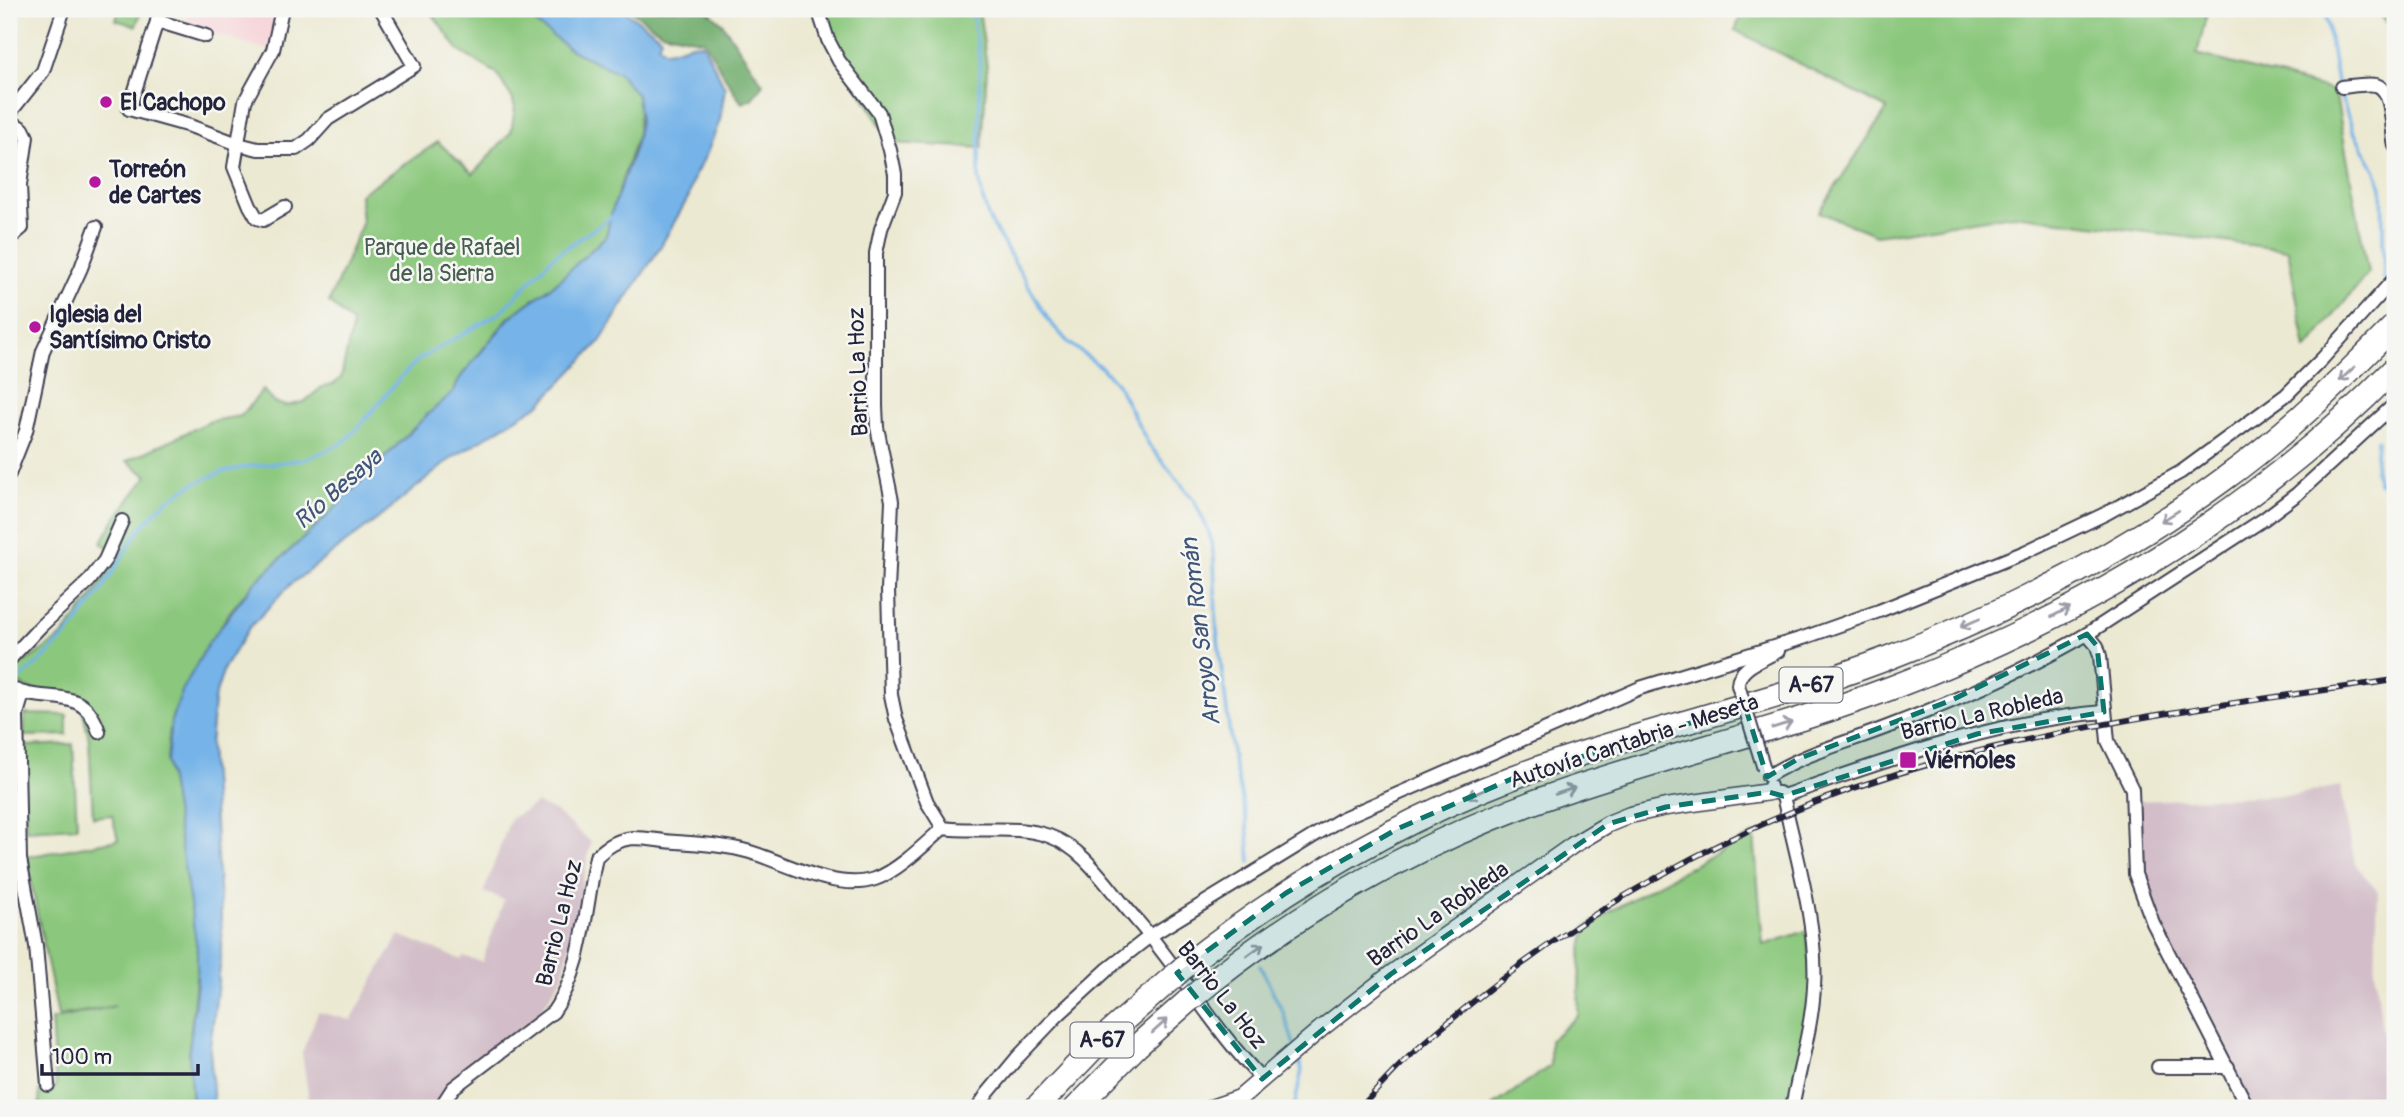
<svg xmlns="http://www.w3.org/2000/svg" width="2404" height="1117" viewBox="0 0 2404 1117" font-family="Pangolin,sans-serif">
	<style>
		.built { fill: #f7cfd5 }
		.industrial { fill: #d2bdc8 }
		.green { fill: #8bc87d; stroke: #56755c; stroke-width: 2 }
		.forest { fill: #70ac6c; stroke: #496754; stroke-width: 2 }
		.water { fill: #74b3e8; stroke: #4b6a92; stroke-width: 2 }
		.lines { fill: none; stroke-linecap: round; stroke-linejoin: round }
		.stream { stroke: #74b3e8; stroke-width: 3.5 }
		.minor-casing { stroke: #404052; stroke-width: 16 }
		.tertiary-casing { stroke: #404052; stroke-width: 19 }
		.motorway-casing { stroke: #404052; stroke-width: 26 }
		.minor { stroke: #fff; stroke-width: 12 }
		.tertiary { stroke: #fff; stroke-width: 16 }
		.motorway { stroke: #fff; stroke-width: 23 }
		.rail-casing { stroke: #22223b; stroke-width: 6 }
		.rail { stroke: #f6f6f2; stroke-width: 3.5; stroke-dasharray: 10; stroke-linecap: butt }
		.minor-bridge-casing { stroke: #404052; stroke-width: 16; stroke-linecap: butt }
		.motorway-bridge-casing { stroke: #404052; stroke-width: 26; stroke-linecap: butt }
		.minor-bridge { stroke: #fff; stroke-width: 12 }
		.motorway-bridge { stroke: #fff; stroke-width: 23 }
		.oneway { stroke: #9c9ca7 }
		.marked { fill: #0f766e; fill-opacity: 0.2; stroke: #0f766e; stroke-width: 5; stroke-dasharray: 14 9; stroke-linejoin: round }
		.poi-dot { fill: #b5179e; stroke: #f6f6f2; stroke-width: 2.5 }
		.labels { text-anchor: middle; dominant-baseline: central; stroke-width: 5; stroke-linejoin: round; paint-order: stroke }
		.shield { fill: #f6f6f2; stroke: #626272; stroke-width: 2 }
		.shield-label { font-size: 21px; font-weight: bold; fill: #22223b }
		.poi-label { font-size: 23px; font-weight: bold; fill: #22223b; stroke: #f6f6f2; text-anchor: start }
		.park-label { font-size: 23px; fill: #475c52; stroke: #f6f6f2 }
		.street-label { font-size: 23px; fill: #22223b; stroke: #f6f6f2 }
		.water-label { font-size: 24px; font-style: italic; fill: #3f5578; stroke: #f6f6f2 }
	</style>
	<rect width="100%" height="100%" fill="#f6f6f2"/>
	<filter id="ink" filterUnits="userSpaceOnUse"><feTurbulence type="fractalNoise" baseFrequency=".0143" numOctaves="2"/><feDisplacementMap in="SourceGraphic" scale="14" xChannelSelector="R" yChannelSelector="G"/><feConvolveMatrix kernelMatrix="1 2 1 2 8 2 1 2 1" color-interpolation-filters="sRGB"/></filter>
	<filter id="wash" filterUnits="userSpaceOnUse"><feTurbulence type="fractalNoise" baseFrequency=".00686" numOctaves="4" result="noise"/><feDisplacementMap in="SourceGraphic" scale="28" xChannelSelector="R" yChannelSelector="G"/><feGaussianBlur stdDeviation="1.57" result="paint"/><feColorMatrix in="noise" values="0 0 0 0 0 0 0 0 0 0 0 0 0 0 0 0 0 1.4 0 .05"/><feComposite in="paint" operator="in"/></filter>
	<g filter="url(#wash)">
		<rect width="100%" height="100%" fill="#ece9d2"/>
		<path class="built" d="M177,9H278L268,50L186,25L189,14Z"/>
		<g class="industrial">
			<path d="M2340,786L2355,864L2378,892L2375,970L2382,1030L2395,1060V1108H2253L2180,972L2139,873L2135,801L2294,795Z"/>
			<path d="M537,803L556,812L591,842L563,976L540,1012L444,1090L435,1108H310L302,1053L318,1012L351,1020L399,935L462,960L463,956L482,962L504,900L484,892L510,819Z"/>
		</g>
		<g class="green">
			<path d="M119,9H142L136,26L116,20Z"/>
			<path d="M429,9H517L522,12L571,50L619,73L637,95L639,108L638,133L612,211L606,236L554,285L509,317L462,375L453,392L424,418L320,523L254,583L228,614L173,714L168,740V768L190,889L198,956L189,1050L192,1108H40L39,1091L56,1087L51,1020L115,1006L58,1016L26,857L118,840L112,815L93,817L89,740L80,696L32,690L9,679V673L61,637L93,596L119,553L101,543L116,517L147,476L127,461L211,421L241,416L263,390L275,403L286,406L304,402L322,387L334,384L341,378L352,327L351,322L329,302L362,224L360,194L438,142L473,174L511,132L515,108L512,98L496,73L459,51Z"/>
			<path d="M823,9H979L987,67L982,148L891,143L836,50Z"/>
			<path d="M1744,9H2208L2197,54L2335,91L2368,273L2306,350L2288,250L2013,215L1876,235L1819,212L1887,109L1735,30Z"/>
			<path d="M2384,9H2395V29L2381,17Z"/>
			<path d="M25,714L67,715V735L24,736Z"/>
			<path d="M73,744L77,827L26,830L22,746Z"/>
			<path d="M1754,835L1763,945L1806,931L1814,987L1797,1108H1494L1493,1106L1550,1066V1040L1578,1016L1580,960L1586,927C1640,892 1696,863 1754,835Z"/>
		</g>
		<path class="forest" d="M629,9H706L722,23L763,84L752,99L742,103C727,83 717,62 704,41L661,32Z"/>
		<path class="water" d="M517,9H623C635,20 649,26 661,38L658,45L666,51C680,50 689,41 703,44L725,88L720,120L707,153L694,177L689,196L658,251L626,299L600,342L540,404L452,458L375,521L291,584L249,628L224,668L214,700L210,746L222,933L220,967L210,1047L214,1108H192L189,1050L197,983V948L167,761L171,721L183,689L209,642L254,583L320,523L424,418L453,392L462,375L510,317L554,285L606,236L612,211L635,147L640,121L637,95L619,73L571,50Z"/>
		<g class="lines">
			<g class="stream">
				<path d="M972,9L980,61L979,179L983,200L989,219L1049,321L1068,342L1102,368L1117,384L1149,445L1194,500L1209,532L1214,557L1216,622L1222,673L1233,759L1247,822L1250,862"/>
				<path d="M2325,9L2338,89L2353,130L2376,171L2382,187L2384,279"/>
				<path d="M2377,440L2375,472L2378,483L2385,484L2395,489"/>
				<path d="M13,684L41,661L73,628L101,591L140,528L166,501L195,483L222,472L245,467L307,459L341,444L358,428L400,378L418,360L501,312L554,256L613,216"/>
				<path d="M1260,966L1284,1014L1294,1045"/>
				<path d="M1294,1108L1302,1070L1297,1056"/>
			</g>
		</g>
	</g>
	<g filter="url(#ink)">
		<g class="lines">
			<g class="minor-casing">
				<g id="minor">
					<path d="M161,9L129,109L190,126L238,144L258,149H296L309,140L328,119L414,66L381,9"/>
					<path d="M282,9L273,50L245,101L234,167L250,206L257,218L263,220L285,207"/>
					<path d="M818,9L828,40L839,61L879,113L890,150L895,174V192L881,229L876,253V406L877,427L892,501L888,590L891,695L896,719L927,802L943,828C978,833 1015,824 1049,836C1081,847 1102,879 1123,904C1132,915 1141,925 1150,936C1188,983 1219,1035 1262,1079"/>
					<path d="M157,21L206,36"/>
					<path d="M2342,87C2352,86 2366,83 2376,85C2394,90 2391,131 2395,146"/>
					<path d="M9,114L43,71L64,9"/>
					<path d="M9,120L23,129L27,137L20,185L22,228L9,239"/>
					<path d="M9,474L26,431L43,351L81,268L96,227"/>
					<path d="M2087,634L2097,646L2100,656L2108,741L2132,789L2135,874L2153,923L2248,1108"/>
					<path d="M9,660L41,626L89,581L105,560L122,521"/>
					<path d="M1738,685C1739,666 1763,660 1778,651"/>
					<path d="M9,687C44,707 83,681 99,732"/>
					<path d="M23,694L17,714L20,859L36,946L48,1085"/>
					<path d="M1768,776C1805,753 1846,743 1887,727C1956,701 2024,671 2087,634L2264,519L2297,494L2395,404"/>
					<path d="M1770,786L1769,792L1779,793L1783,796C1888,760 1993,721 2104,712"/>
					<path d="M1783,796C1796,855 1818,927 1814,987C1812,1027 1799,1069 1792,1108"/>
					<path d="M2158,1067H2228"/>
					<path d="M440,1108L453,1088L553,1012C584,969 585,908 596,857C606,847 619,839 633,838C647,838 662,841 676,842C701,844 726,845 750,852C786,863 837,892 875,879C898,871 925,844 943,828"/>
					<path d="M978,1108L987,1094L1017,1058L1058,1015L1108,969L1150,936L1343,818L1640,688L1803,638L1879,611L2025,552L2107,513L2181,472L2286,395L2322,359L2395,278"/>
				</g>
			</g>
			<g class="tertiary-casing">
				<g id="tertiary">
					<path d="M1211,1108L1237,1099"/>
					<path d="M1228,1108L1323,1027L1391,974L1573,845L1608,824L1630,815L1666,807L1769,792"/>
				</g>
			</g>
			<g class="motorway-casing">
				<g id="motorway">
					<path d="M1183,968C1284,888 1394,823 1514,777C1634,732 1760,706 1880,661C2001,615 2120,556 2224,479C2287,434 2341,380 2395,325"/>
					<path d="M1200,991C1303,908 1420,843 1545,798C1659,757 1777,731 1891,688C2080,617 2254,513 2395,368"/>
					<path d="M1036,1108L1102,1039L1173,977"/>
					<path d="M1076,1108L1137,1046L1189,1000"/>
				</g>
			</g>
			<use href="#minor" class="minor"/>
			<use href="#tertiary" class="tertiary"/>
			<use href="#motorway" class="motorway"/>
			<g class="rail-casing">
				<path id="rail" d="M1360,1108C1377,1090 1393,1071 1412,1054C1563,917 1744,814 1941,761C2090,720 2243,702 2395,680"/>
			</g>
			<use href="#rail" class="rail"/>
			<g class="minor-bridge-casing">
				<path id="minor-bridge" d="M1738,685L1764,769"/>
			</g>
			<g class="motorway-bridge-casing">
				<g id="motorway-bridge">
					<path d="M1173,977L1183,968"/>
					<path d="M1189,1000L1200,991"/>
				</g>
			</g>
			<use href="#minor-bridge" class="minor-bridge"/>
			<use href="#motorway-bridge" class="motorway-bridge"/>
		</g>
		<defs><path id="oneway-shaft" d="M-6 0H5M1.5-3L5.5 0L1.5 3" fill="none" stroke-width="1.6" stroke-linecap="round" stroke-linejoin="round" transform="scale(1.75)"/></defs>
		<g class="oneway">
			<use href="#oneway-shaft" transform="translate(2347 374) rotate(136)"/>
			<use href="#oneway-shaft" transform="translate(2170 516) rotate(148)"/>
			<use href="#oneway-shaft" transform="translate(2061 612) rotate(-27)"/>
			<use href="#oneway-shaft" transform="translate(1970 623) rotate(156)"/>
			<use href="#oneway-shaft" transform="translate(1782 725) rotate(-17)"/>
			<use href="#oneway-shaft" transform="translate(1565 791) rotate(-19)"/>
			<use href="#oneway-shaft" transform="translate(1477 793) rotate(156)"/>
			<use href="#oneway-shaft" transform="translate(1255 950) rotate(-36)"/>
			<use href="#oneway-shaft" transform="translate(1160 1026) rotate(-42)"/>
		</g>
	</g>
	<path class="marked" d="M2087,634L2097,646L2104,712L1977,734L1783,796L1769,792L1666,807L1608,824L1391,974L1262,1079L1177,973L1286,893L1397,829L1516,777L1745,706L1767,777L1798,759L1952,700Z"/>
	<g class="poi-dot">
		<circle cx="106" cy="102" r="7"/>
		<circle cx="95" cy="182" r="7"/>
		<circle cx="35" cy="327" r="7"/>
		<rect x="1899" y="751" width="18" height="18" rx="3.5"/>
	</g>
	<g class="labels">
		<g class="shield">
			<rect x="1779.5" y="667.5" width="63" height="35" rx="5"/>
			<rect x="1070.5" y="1022.5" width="63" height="35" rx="5"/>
		</g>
		<g class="shield-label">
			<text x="1811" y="685">A-67</text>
			<text x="1102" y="1040">A-67</text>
		</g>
		<g class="poi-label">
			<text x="120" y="102">El Cachopo</text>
			<text x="109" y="169">Torreón<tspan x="109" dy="26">de Cartes</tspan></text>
			<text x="49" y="314">Iglesia del<tspan x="49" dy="26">Santísimo Cristo</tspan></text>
			<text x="1924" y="760">Viérnoles</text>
		</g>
		<g class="park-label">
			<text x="442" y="247">Parque de Rafael<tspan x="442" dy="26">de la Sierra</tspan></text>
		</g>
		<g class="street-label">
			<text transform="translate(858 372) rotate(-92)">Barrio La Hoz</text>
			<text transform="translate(1982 714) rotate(-13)">Barrio La Robleda</text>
			<text transform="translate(1634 741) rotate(-18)">Autovía Cantabria - Meseta</text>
			<text transform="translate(1438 914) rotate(-35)">Barrio La Robleda</text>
			<text transform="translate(559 923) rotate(-76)">Barrio La Hoz</text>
			<text transform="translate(1222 995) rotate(52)">Barrio La Hoz</text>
		</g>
		<g class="water-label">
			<text transform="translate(338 489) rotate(-41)">Río Besaya</text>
			<text transform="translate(1201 632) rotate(-97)">Arroyo San Román</text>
		</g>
	</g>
	<rect width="2404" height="1117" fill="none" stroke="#f6f6f2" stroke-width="35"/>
	<path d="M42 1064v10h156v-10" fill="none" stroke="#22223b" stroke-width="3.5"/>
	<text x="52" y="1064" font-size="21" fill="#22223b" stroke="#f6f6f2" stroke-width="5" paint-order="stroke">100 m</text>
</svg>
